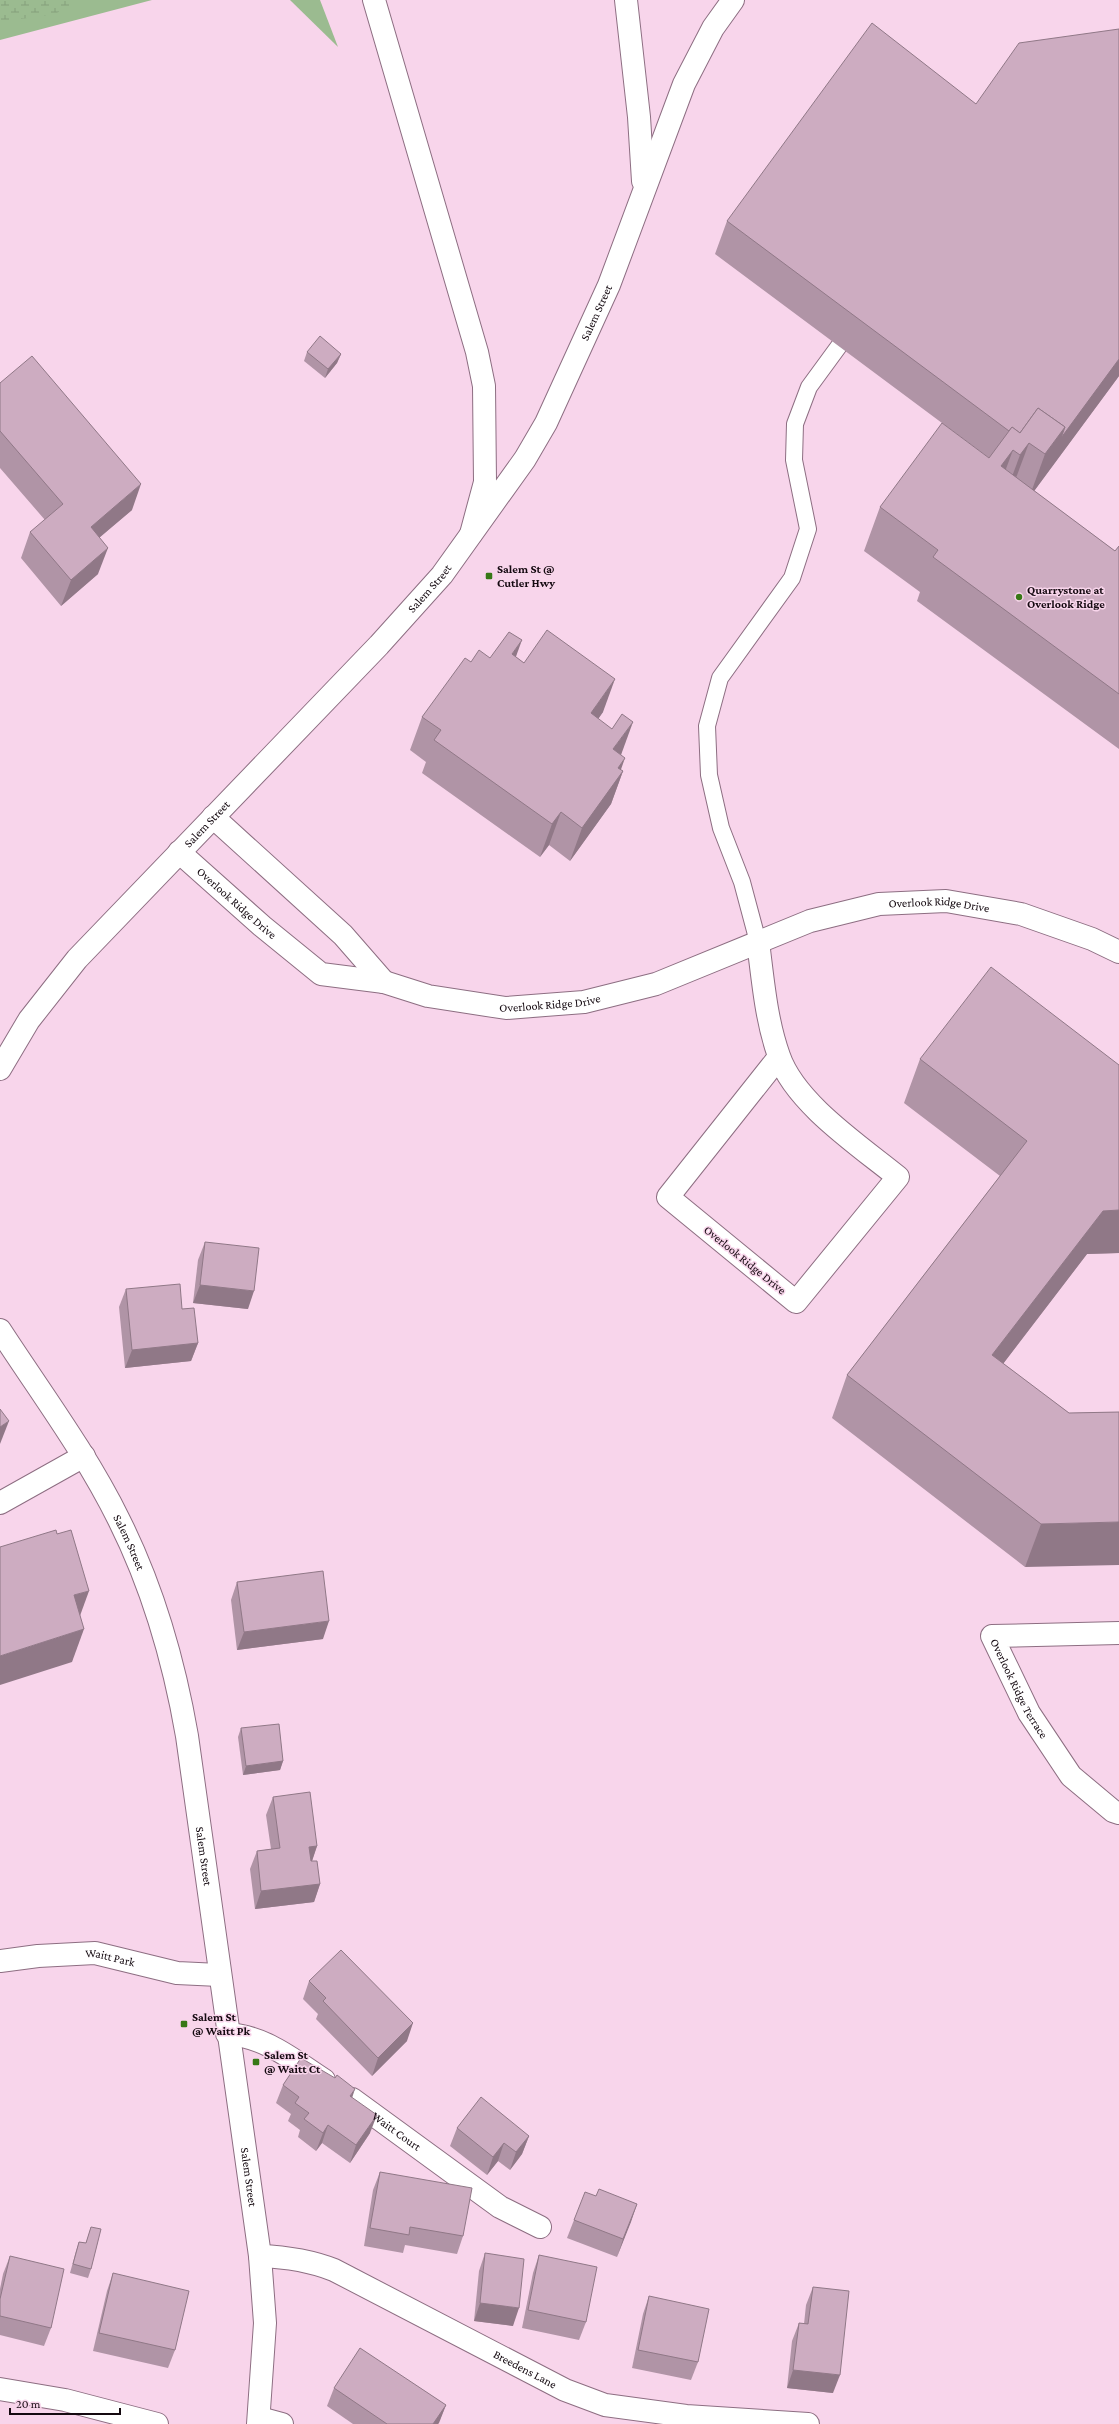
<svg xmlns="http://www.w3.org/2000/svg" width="1119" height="2424" viewBox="0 0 1119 2424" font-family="'Crimson Pro',serif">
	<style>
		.green { fill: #9bbb90 }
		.wetland { fill: url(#wetland-marsh) }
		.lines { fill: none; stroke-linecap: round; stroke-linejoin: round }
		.service-casing { stroke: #8d6e82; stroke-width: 18 }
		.minor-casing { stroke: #8d6e82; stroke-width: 24 }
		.secondary-casing { stroke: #8d6e82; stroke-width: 24 }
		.motorway-casing { stroke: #8d6e82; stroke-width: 24 }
		.service { stroke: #fff; stroke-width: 16 }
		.minor { stroke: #fff; stroke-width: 22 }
		.secondary { stroke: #fff; stroke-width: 22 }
		.motorway { stroke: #fff; stroke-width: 22 }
		.wall { fill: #b094a6 }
		.shaded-wall { fill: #907887 }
		.building { fill: #cdacc1; stroke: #907887 }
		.poi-dot { fill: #377816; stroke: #f8d5eb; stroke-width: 1.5 }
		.labels { text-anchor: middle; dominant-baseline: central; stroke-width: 3; stroke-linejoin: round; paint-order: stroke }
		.street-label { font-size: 12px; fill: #140910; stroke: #f8d5eb }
		.poi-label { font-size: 12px; font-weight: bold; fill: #140910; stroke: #f8d5eb; text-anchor: start }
	</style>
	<defs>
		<pattern id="wetland-marsh" width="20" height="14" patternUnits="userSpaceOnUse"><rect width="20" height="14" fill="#9bbb90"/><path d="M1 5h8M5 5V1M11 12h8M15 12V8" fill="none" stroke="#859f7b"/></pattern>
	</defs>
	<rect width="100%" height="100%" fill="#f8d5eb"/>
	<g class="green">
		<path d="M0,0H152L0,40Z"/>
		<path d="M290,0H320L338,47Z"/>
	</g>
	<path class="wetland" d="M0,0H81L55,14L0,22Z"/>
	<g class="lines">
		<g class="service-casing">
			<path id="service" d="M758,942L742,882L721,828L709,775L707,726L720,678L792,578L808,529L794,460L795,424L809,387L839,346"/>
		</g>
		<g class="minor-casing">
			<g id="minor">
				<path d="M213,817L343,935L384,982"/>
				<path id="s1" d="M179,852L262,926L321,974L384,982L428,996L506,1008L584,1002L656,984L810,921L879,904L946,901L1021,914L1092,939L1119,952"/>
				<path d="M758,942C763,980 766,1020 779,1056C795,1103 860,1146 898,1177L796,1302L668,1197L779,1057"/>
				<path d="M0,1503L84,1456"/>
				<path id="s2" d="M1119,1633L992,1636L1029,1713L1071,1776L1113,1811L1119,1813"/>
				<path id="s3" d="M0,1961L38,1956L95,1953L177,1973L219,1975"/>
				<path d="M227,2034C265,2036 293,2060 324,2080"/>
				<path id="s4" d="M352,2099L500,2207L540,2227"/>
				<path id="s5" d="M260,2256C286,2257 309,2260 334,2270L565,2390L605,2405L686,2416L808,2424"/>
				<path d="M0,2389L65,2400L157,2424"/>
				<path d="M260,2418L282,2424"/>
			</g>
		</g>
		<g class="secondary-casing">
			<g id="secondary">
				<path d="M626,0L639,117L643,181"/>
				<path id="s6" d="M0,1069L29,1020L77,959L379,645L442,575L525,459L546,423L609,285L684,84L713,28L733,0"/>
				<path id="s7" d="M0,1330C41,1393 86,1453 119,1520C153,1588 174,1661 187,1736L260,2256L265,2323L258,2424"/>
			</g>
		</g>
		<g class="motorway-casing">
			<path id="motorway" d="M374,0L477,352L484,386L485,482L471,534"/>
		</g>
		<use href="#service" class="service"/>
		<use href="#minor" class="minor"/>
		<use href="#secondary" class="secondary"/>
		<use href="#motorway" class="motorway"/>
	</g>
	<g class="wall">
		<path d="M727,221L1119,376L1034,491L1115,551L1119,546V749L917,601L920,592L864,551L880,507L989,458L715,254Z"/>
		<path d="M307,352L341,354L337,363L325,378L304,361Z"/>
		<path d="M0,383L132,510L99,538L98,574L61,606L21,558L30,532L45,520L0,468Z"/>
		<path d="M516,657L524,663L603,712L598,719L621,754V770L623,771L611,804L570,861L549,845L540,857L422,773L426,762L410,750L422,717L471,662L490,658Z"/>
		<path d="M920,1059L1119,1065V1253L1087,1254L1003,1364L1069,1413L1119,1412L1025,1567L832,1418L847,1375L1000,1176L904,1103Z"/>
		<path d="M205,1242L248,1309L193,1303L198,1260Z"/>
		<path d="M126,1289L182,1309L198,1343L191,1361L125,1368L119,1307Z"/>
		<path d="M237,1582L323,1639L237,1650L231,1600Z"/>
		<path d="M241,1728L283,1761L280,1770L243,1775L238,1737Z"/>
		<path d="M273,1797L317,1846L312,1861L320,1884L314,1902L255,1909L250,1869L257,1851L271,1849L266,1815Z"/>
		<path d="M309,1981L407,2041L372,2076L316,2019L318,2014L303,1999Z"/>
		<path d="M283,2085L352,2098L370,2133L350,2163L322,2143L316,2151L298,2137L300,2130L288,2121L291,2114L276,2103Z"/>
		<path d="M457,2128L529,2136L522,2154L510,2170L498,2161L487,2175L450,2146Z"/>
		<path d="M380,2172L463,2236L457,2254L405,2245L403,2253L364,2246L373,2190Z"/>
		<path d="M596,2196L637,2204L617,2257L567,2238L574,2220Z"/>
		<path d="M91,2227V2269L88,2278L70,2273L76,2251L79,2242L86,2243Z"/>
		<path d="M485,2253L513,2326L474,2321L479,2271Z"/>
		<path d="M539,2255L586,2322L579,2340L522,2328L533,2273Z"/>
		<path d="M10,2256L51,2328L44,2346L0,2335V2289L3,2274Z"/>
		<path d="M113,2273L175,2350L168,2368L93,2351L107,2291Z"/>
		<path d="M813,2287L833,2393L787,2388L792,2341L799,2323L804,2324L806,2305Z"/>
		<path d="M649,2296L698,2362L691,2380L632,2368L643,2314Z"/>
		<path d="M334,2388L446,2405L438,2424H353L327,2406Z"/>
	</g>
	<g class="shaded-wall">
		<path d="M341,354L337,363L325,378L328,369Z"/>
		<path d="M1119,359V376L1029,498L1045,454L1065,427Z"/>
		<path d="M1029,443L1013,486L1004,498L1020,455Z"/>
		<path d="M1013,450L997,493L1001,466Z"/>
		<path d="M141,484L132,510L81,553L91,527Z"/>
		<path d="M108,548L98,574L61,606L71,580Z"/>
		<path d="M522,640L510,673L512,654Z"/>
		<path d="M615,679L603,712L579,746L591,713Z"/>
		<path d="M633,722L621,755L613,749Z"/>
		<path d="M625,758L618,778L623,771L611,804L570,861L582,828L618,768Z"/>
		<path d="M561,812L549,845L540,857L552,824Z"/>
		<path d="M1119,1210V1253L1087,1254L976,1399L992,1355L1103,1211Z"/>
		<path d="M200,1285L254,1291L248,1309L193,1303Z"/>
		<path d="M198,1343L191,1361L125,1368L132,1350Z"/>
		<path d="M9,1421L0,1444V1427Z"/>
		<path d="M1119,1522V1565L1025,1567L1041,1524Z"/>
		<path d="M89,1591L77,1624L74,1595Z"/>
		<path d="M329,1621L323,1639L237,1650L244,1632Z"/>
		<path d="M84,1629L72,1662L0,1685V1656Z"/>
		<path d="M283,1761L280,1770L243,1775L246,1766Z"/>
		<path d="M317,1846L311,1864L309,1847Z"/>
		<path d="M320,1884L314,1902L255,1909L261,1891Z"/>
		<path d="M413,2023L407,2041L372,2076L378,2058Z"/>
		<path d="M355,2089L349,2107L350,2096Z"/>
		<path d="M377,2115L370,2133L350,2163L356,2145Z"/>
		<path d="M328,2125L322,2143L316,2151L323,2133Z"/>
		<path d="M529,2136L522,2154L510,2170L516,2152Z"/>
		<path d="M504,2143L498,2161L487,2175L493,2157Z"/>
		<path d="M637,2204L631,2222L617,2257L623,2239Z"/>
		<path d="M480,2303L519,2308L513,2326L474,2321Z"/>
		<path d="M793,2370L840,2375L833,2393L787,2388Z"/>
		<path d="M446,2405L439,2423L438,2424H433Z"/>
	</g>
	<g class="building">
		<path d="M872,23L976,104L1019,43L1119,29V359L1061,438L1065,427L1038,408L1020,433L1012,427L1009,431L727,221Z"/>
		<path d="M320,336L341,354L328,369L307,352Z"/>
		<path d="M32,356L141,484L91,527L108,548L71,580L30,532L63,504L0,431V383Z"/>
		<path d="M1038,408L1065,427L1045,454L1029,443L1020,455L1013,450L1001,466L1115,551L1119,546V694L933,557L938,550L880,507L942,423L989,458L1012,427L1020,433Z"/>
		<path d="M547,630L615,679L591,713L612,729L622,714L633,722L613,749L625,758L618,768L623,771L582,828L561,812L552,824L434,740L441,730L422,717L465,658L471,662L479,650L490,658L509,632L522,640L512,654L524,663Z"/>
		<path d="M991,967L1119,1065V1210L1103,1211L992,1355L1069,1413L1119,1412V1522L1041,1524L847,1375L1027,1141L920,1059Z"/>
		<path d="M205,1242L259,1248L254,1291L200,1285Z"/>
		<path d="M180,1284L182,1309L194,1308L198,1343L132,1350L126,1289Z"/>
		<path d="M0,1409L9,1421L0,1427Z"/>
		<path d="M56,1530L57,1534L71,1530L89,1591L74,1595L84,1629L0,1656V1547Z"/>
		<path d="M323,1571L329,1621L244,1632L237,1582Z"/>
		<path d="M279,1724L283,1761L246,1766L241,1728Z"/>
		<path d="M310,1792L317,1846L309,1847L311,1861H317L320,1884L261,1891L257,1851L280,1848L273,1797Z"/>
		<path d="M341,1950L413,2023L378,2058L323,2001L326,1998L309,1981Z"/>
		<path d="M301,2058L335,2078L337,2075L355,2089L350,2096L377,2115L356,2145L328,2125L323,2133L304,2119L309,2113L295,2103L299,2097L283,2085Z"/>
		<path d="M481,2097L529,2136L516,2152L504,2143L493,2157L457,2128Z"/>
		<path d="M380,2172L472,2188L463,2236L410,2227L409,2235L370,2228Z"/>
		<path d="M599,2189L637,2204L623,2239L574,2220L585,2192L596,2196Z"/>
		<path d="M91,2227L101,2229L91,2269L73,2264L79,2242L86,2243Z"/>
		<path d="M485,2253L524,2259L519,2308L480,2303Z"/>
		<path d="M539,2255L597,2267L586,2322L528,2310Z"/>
		<path d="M10,2256L64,2269L51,2328L0,2316V2299Z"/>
		<path d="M113,2273L189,2291L175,2350L99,2333Z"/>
		<path d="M813,2287L849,2291L840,2375L793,2370L799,2323L808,2324Z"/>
		<path d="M649,2296L709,2309L698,2362L638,2350Z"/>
		<path d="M360,2348L446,2405L433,2424H387L334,2388Z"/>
	</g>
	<g class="poi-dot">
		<rect x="485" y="572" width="8" height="8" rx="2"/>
		<circle cx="1019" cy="597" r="4"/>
		<rect x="180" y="2020" width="8" height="8" rx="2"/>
		<rect x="252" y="2058" width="8" height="8" rx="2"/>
	</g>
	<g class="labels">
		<g class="street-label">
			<text stroke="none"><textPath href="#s6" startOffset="970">Salem Street</textPath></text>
			<text stroke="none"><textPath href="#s6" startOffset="646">Salem Street</textPath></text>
			<text stroke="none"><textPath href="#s6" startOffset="322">Salem Street</textPath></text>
			<text stroke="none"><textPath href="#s1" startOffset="77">Overlook Ridge Drive</textPath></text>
			<text stroke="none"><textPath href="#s1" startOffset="826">Overlook Ridge Drive</textPath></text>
			<text stroke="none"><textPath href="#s1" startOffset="420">Overlook Ridge Drive</textPath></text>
			<text transform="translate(745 1260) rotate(39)">Overlook Ridge Drive</text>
			<text stroke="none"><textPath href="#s7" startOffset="249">Salem Street</textPath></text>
			<text stroke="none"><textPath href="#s2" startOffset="186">Overlook Ridge Terrace</textPath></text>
			<text stroke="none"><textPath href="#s7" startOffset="573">Salem Street</textPath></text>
			<text stroke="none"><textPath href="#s3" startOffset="111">Waitt Park</textPath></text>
			<text stroke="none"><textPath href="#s4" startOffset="55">Waitt Court</textPath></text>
			<text stroke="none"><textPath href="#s7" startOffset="897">Salem Street</textPath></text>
			<text stroke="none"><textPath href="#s5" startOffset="291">Breedens Lane</textPath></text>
		</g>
		<g class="poi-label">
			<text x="497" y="569">Salem St @<tspan x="497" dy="14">Cutler Hwy</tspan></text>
			<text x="1027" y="590">Quarrystone at<tspan x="1027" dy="14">Overlook Ridge</tspan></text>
			<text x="192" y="2017">Salem St<tspan x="192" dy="14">@ Waitt Pk</tspan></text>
			<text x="264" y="2055">Salem St<tspan x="264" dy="14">@ Waitt Ct</tspan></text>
		</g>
	</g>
	<path d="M10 2408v6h110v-6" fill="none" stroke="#140910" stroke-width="2"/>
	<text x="16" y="2408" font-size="12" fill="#140910" stroke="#f8d5eb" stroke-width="3" paint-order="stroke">20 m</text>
</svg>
